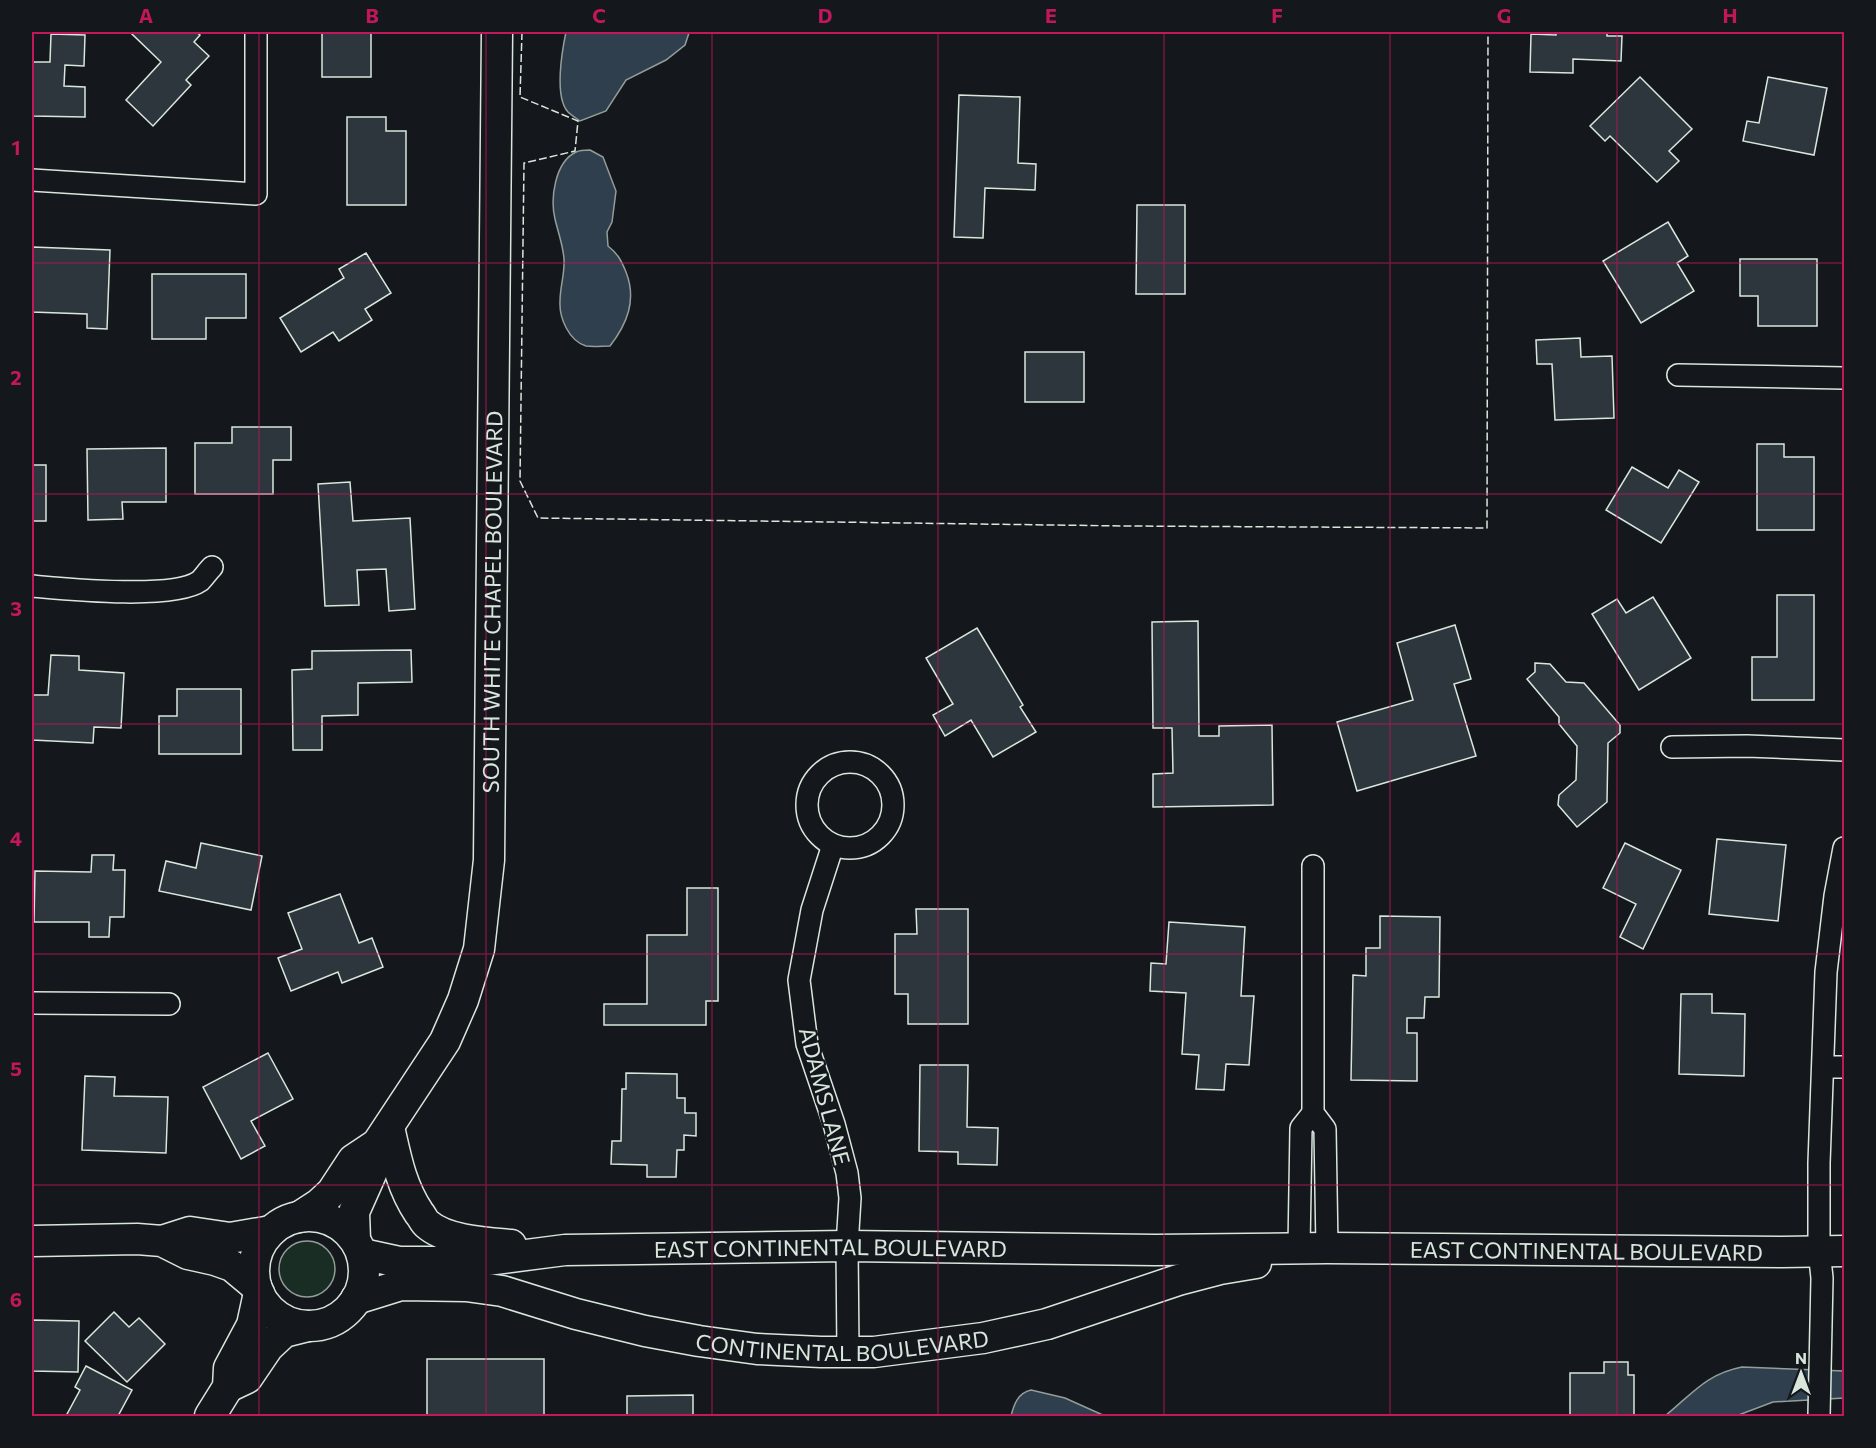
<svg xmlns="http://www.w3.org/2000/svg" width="1876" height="1448" viewBox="0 0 1876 1448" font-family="Commissioner,sans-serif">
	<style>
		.green { fill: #1a2d24; stroke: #939e99; stroke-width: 1.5 }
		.water { fill: #2f3f4d; stroke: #939e99; stroke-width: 1.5 }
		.building { fill: #2c363c; stroke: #d8e6dc; stroke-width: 1.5 }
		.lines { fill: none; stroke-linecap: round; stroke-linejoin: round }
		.minor-casing { stroke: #d8e6dc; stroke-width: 24 }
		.secondary-casing { stroke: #d8e6dc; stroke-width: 33 }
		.minor { stroke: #14181c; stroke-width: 21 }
		.secondary { stroke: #14181c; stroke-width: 30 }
		.fence { stroke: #d8e6dc; stroke-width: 1.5; stroke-dasharray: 8 3; stroke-linecap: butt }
		.grid { fill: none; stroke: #c2185b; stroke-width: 1.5; stroke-opacity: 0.55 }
		.labels { text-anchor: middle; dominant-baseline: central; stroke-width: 4.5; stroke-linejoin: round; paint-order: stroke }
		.street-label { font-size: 22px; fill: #d8e6dc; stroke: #14181c }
		.neatline { fill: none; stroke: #c2185b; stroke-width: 2 }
		.grid-label { font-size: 20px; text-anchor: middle; font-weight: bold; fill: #c2185b }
	</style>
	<rect width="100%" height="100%" fill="#14181c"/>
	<circle class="green" cx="307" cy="1269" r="28"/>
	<g class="water">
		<path d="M566,32H689V33L685,45L666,60L626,80L606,111L580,121C576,118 571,115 568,112C554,97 562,51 566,32Z"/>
		<path d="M590,150L603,157L616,191L612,222L607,232L608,246C618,254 621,260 626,272C637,300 627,324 610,346C602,346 594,347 586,346C569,341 559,318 560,301C560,287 565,273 564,259C563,245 558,232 555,219C550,198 555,162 576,152C580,150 586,150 590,150Z"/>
		<path d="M1742,1367L1844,1371V1398L1773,1402L1736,1416H1665C1692,1394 1706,1374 1742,1367Z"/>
		<path d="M1031,1390L1065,1398L1105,1416H1011C1014,1404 1018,1393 1031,1390Z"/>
	</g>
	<g class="building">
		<path d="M135,32H196L200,35L194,42L209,56L186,80L191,85L153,126L126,100L161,62L132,34Z"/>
		<path d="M322,32H388V33H371V77H322Z"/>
		<path d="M1556,32H1607V36H1622L1621,61L1573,59V73L1530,72L1531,34L1556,35Z"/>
		<path d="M51,34L85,35L84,66L65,65L64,86L85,87V117L32,116V62H50Z"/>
		<path d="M1640,77L1692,129L1669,151L1679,161L1657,182L1610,136L1605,141L1590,126Z"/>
		<path d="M1768,77L1827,88L1814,155L1743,141L1747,121L1759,123Z"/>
		<path d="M959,95L1020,97L1018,163L1036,164L1035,190L985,188L983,238L954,237Z"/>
		<path d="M347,117H386V131H406V205H347Z"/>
		<path d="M1137,205H1185V294H1136Z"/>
		<path d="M1668,222L1688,256L1677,263L1694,291L1641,323L1603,261Z"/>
		<path d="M32,247L110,250L107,329L87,328V314L32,312Z"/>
		<path d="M366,253L391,293L365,309L372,320L339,341L333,332L301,352L280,318L344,278L339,269Z"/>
		<path d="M1740,259H1817V326H1758V296H1740Z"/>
		<path d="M152,274H246V318H206V339H152Z"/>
		<path d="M1580,338L1581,357L1612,356L1614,418L1555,420L1552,364H1537L1536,340Z"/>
		<rect x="1025" y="352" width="59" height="50"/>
		<path d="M232,427H291V460H273V494H195V443H232Z"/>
		<path d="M1757,444H1784V457H1814V530H1757Z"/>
		<path d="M166,448V502H122L123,519L88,520L87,449Z"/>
		<rect x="32" y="465" width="14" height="56"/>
		<path d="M1632,467L1668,488L1679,470L1699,482L1661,543L1606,510Z"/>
		<path d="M350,482L353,521L410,518L415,609L389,611L386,569L357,570L359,605L325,606L318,484Z"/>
		<path d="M1777,595H1814V700H1752V657H1777Z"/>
		<path d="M1653,597L1691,658L1639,690L1592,614L1617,599L1626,613Z"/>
		<path d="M1198,621L1199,736H1219V726L1272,725L1273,805L1153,807V774L1173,773L1172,728H1153L1152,622Z"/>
		<path d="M1455,625L1471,679L1454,684L1476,756L1357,791L1337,722L1413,700L1397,643Z"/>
		<path d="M977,628L1023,705L1020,707L1036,732L993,757L971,720L945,736L933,715L953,704L926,658Z"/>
		<path d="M411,650L412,682L358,683V715L322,716V750H293L292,670L312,669V651Z"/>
		<path d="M51,655L79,656V670L124,673L121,728L94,727L93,743L32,740V695H48Z"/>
		<path d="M1535,663L1550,664L1566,682L1584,683L1620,725V733L1608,743L1607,802L1577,827L1558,805L1559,795L1576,780L1577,746L1559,724V717L1527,679L1535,672Z"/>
		<path d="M177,689H241V754H159V716H177Z"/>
		<path d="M1717,839L1786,845L1778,921L1709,914Z"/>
		<path d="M201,843L262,856L251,910L159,891L166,861L196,868Z"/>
		<path d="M1625,843L1681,870L1643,949L1620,937L1636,904L1603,888Z"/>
		<path d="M92,855H114L113,870H125L124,917H110L109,937H89V922H34L35,871L91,872Z"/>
		<path d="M687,888H718V1001H706V1025H604V1004H647V935H687Z"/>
		<path d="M340,894L359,943L372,938L383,967L342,983L338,972L291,991L278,958L302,949L288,913Z"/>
		<path d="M916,909H968V1024H908V994H895V934H917Z"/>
		<path d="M1380,916L1440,917L1439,997H1425L1424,1018H1407V1033H1417V1081L1351,1080L1353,975L1366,976V948H1380Z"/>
		<path d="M1169,922L1245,927L1241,996H1254L1249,1065L1226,1064L1224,1090L1196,1089L1199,1055L1182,1054L1186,993L1150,991L1151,963L1166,964Z"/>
		<path d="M1681,994H1712V1013L1745,1014L1744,1076L1679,1074Z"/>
		<path d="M268,1053L293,1099L251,1121L265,1146L241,1159L203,1087Z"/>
		<rect x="32" y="1064" width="1" height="87"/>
		<path d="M920,1065H968L967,1127L998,1128L997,1165L958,1164V1152L919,1151Z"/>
		<path d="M626,1073L677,1074V1098H685V1113H696V1136L684,1135V1150H677L676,1177H647V1165L611,1164L612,1141H621L622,1089H626Z"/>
		<path d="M85,1076L115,1077L114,1096L168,1097L166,1153L82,1150Z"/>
		<path d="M114,1312L129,1327L139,1318L165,1344L127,1382L85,1341Z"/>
		<path d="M32,1320L79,1321L78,1372L32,1371Z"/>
		<rect x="427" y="1359" width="117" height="57"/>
		<path d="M1604,1362H1628V1375H1634V1416H1570V1373H1604Z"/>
		<path d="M86,1366L132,1390L118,1416H66L80,1390L75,1387Z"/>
		<path d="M693,1395V1416H627V1396Z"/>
	</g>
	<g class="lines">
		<g class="minor-casing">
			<g id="minor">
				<path d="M32,180L256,194V32"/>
				<path d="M1678,375L1844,378"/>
				<path d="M32,586C66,589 173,600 200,581C204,577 208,571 212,567"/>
				<path d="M1672,747L1747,746L1844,750"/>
				<circle cx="850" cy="805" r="43"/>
				<path d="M833,845L812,910L799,980L807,1044L834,1124L847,1173L850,1198L847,1246L848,1352"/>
				<path d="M1313,866V1113L1325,1129L1327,1248"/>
				<path d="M32,1003L169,1004"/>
				<path d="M1824,1067H1844"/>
				<path d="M1299,1248L1301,1128L1313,1113"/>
				<path d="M1819,1416L1822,1278L1819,1250V1163L1826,972L1835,896L1844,848"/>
			</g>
		</g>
		<g class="secondary-casing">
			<g id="secondary">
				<path d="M389,1127C396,1158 401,1186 419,1213C422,1216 424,1222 427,1224C446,1241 487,1243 511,1245"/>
				<circle cx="309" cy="1271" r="55"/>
				<path id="s1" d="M299,1217L319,1204L332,1192L353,1160L377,1144L445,1041L463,1000L479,949L489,860L497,32"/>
				<path d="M355,1240L354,1212L374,1167L377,1144"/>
				<path d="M32,1241L137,1239L162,1241L188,1254L215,1260L232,1266L256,1286"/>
				<path d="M162,1241L190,1232L230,1238L271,1231"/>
				<path id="s2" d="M362,1254L399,1262H471L565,1250L847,1246L1155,1250L1327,1248L1782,1252L1844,1251"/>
				<path id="s3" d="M356,1299L401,1285L466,1286L502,1291L576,1314L645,1331L699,1341L757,1349L821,1352H874L983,1338L1047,1324L1178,1280L1220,1269L1256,1263"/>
				<path d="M228,1387L247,1378L268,1347L284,1332L308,1326"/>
				<path d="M210,1416L228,1387L229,1368L252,1325L259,1293"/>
			</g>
		</g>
		<use href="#minor" class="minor"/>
		<use href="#secondary" class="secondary"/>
		<path class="fence" d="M522,32L520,97L578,121L575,151L524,163L520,481L538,518L1126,526L1487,528L1488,32"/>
	</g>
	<path class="grid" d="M259,32V1416M486,32V1416M712,32V1416M938,32V1416M1164,32V1416M1390,32V1416M1617,32V1416M32,263H1844M32,494H1844M32,724H1844M32,954H1844M32,1185H1844"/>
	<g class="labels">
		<g class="street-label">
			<text stroke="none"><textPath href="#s1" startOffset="678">SOUTH WHITE CHAPEL BOULEVARD</textPath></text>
			<text transform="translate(825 1096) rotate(75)">ADAMS LANE</text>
			<text stroke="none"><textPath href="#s2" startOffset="470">EAST CONTINENTAL BOULEVARD</textPath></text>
			<text stroke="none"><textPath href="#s2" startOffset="1226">EAST CONTINENTAL BOULEVARD</textPath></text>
			<text stroke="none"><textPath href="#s3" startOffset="496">CONTINENTAL BOULEVARD</textPath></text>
		</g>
	</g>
	<rect width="1876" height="1448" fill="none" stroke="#14181c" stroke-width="66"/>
	<g transform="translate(1801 1373)" stroke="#14181c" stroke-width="4.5" paint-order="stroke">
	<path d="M0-4.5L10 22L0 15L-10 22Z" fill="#d8e6dc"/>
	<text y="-9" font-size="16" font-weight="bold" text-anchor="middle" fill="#d8e6dc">N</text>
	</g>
	<rect x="33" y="33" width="1810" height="1382" class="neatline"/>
	<g class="grid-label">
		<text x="146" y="23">A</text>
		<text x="372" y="23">B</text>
		<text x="599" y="23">C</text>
		<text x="825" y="23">D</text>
		<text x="1051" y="23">E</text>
		<text x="1277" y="23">F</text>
		<text x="1504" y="23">G</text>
		<text x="1730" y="23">H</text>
		<text x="16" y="155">1</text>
		<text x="16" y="385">2</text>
		<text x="16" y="616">3</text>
		<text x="16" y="846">4</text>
		<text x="16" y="1076">5</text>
		<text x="16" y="1307">6</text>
	</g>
</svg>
